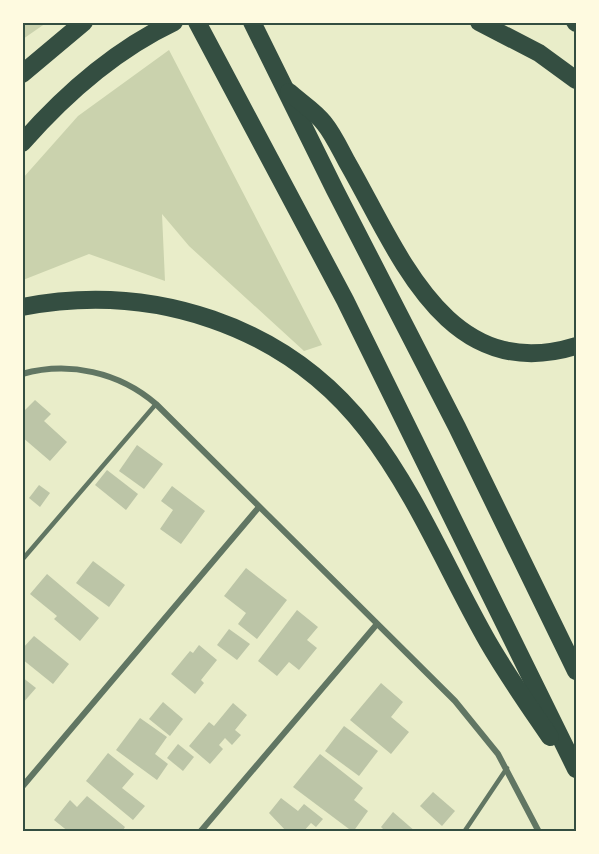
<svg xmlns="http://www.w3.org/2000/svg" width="599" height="854" viewBox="0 0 599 854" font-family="'DM Sans',sans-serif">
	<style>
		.green { fill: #cad2ad }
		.building { fill: #bcc5a7 }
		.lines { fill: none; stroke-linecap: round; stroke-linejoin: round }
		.service { stroke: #617663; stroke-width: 4.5 }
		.minor { stroke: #617663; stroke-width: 6 }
		.motorway { stroke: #344e41; stroke-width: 18 }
		.neatline { fill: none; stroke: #344e41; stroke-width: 2 }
	</style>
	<rect width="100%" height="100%" fill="#e9edc9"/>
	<g class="green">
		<path d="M23,22H46V23L23,39Z"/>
		<path d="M169,50L322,345L304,351L189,246L162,214L165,281L89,254L23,280V178L78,116Z"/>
	</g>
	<g class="building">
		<path d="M35,400L51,414L44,421L67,442L50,461L22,437V413Z"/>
		<path d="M137,445L163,464L144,489L119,471Z"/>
		<path d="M107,470L138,494L126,510L95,485Z"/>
		<path d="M39,485L50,493L40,507L29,498Z"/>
		<path d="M172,486L205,511L181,544L160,529L173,510L161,501Z"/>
		<path d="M93,561L125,585L109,607L76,583Z"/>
		<path d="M246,568L287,600L257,639L238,624L246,613L224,596Z"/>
		<path d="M47,574L99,618L80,641L54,619L57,616L30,594Z"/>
		<path d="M297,610L318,627L307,640L317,648L299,670L289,662L277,676L258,661Z"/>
		<path d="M229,629L250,644L237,660L217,645Z"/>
		<path d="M34,636L69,664L53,684L22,659V649Z"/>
		<path d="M199,645L217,660L201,680L204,683L195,694L171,674L190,651L193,653Z"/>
		<path d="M22,677L36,688L22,704Z"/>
		<path d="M381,683L403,702L391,717L409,732L391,754L350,720Z"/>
		<path d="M163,702L183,719L170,736L149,719Z"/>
		<path d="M233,703L247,715L235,730L241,735L232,745L225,738L219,745L223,749L210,764L189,746L209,722L214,726Z"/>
		<path d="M140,718L167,737L155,754L168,764L157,780L116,750Z"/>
		<path d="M344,726L378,751L359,776L325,751Z"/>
		<path d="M178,744L194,757L183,771L167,758Z"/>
		<path d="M108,753L134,774L122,788L145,806L133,820L86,781Z"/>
		<path d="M320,754L363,788L354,800L368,811L353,832L293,787Z"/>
		<path d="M433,792L455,811L442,826L420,806Z"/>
		<path d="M87,796L125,827L122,832H69L54,820L70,800L77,807Z"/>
		<path d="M281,798L298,811L304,804L323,819L316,827L311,823L303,832H287L269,813Z"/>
		<path d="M393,812L416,832H386L381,827Z"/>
	</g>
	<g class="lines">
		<g class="service">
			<path d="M22,560L156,404"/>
			<path d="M464,832L507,768"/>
		</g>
		<g class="minor">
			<path d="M22,374C69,361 119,372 156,404L455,701L498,754L539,832"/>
			<path d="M22,787L259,507"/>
			<path d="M200,832L377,624"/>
		</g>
		<g class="motorway">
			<path d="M197,22L345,300L576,769"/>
			<path d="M252,22L335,190L457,427L576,671"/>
			<path d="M479,22L539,53L576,80"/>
			<path d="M575,22L576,23"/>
			<path d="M22,74L84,22"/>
			<path d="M289,92C300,102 315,111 324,123C333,134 340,149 347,162C399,252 446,386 576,346"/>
			<path d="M22,143C65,94 115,50 174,22"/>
			<path d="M22,307C151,282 285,324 367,430C417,495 448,572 488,642C507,675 529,706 550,737"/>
		</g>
	</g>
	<rect width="599" height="854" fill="none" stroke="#fefae0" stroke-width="48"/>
	<rect x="24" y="24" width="551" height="806" class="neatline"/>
</svg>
